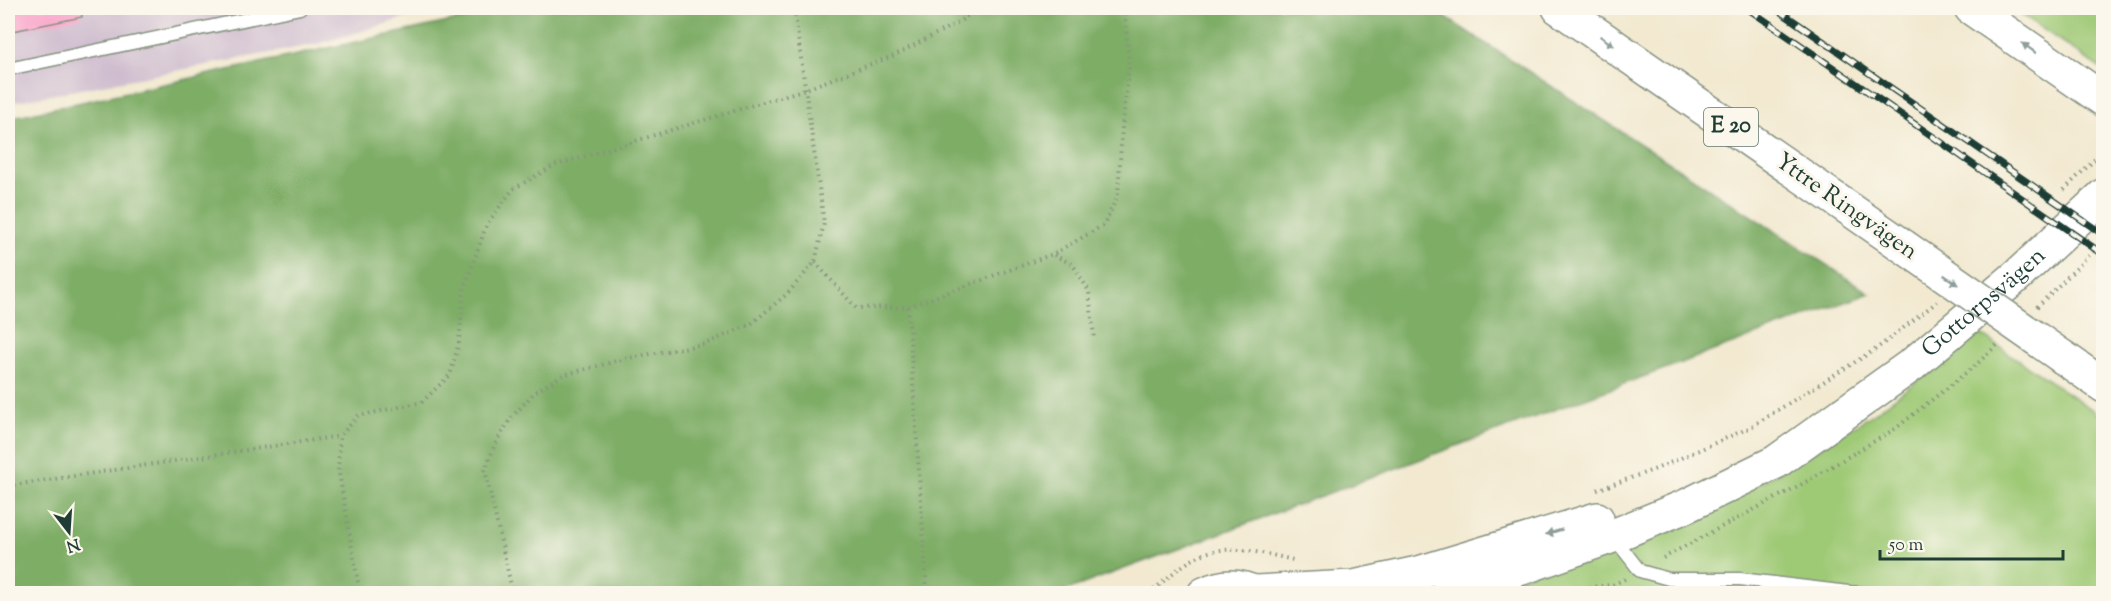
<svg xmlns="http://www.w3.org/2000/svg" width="2111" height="601" viewBox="0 0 2111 601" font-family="'Sorts Mill Goudy',serif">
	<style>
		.industrial { fill: #cfbdcf }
		.green { fill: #9ec975; stroke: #5e8354; stroke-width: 1.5 }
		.forest { fill: #7ead66; stroke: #4e754d; stroke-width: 1.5 }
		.building { fill: #f9a4ca }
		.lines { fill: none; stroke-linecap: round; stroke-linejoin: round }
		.lane-casing { stroke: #889382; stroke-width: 15 }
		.secondary-casing { stroke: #889382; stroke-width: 36 }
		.highway-casing { stroke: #889382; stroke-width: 36 }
		.path { stroke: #889382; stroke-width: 4; stroke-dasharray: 1.5 4.5; stroke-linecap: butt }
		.lane { stroke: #fff; stroke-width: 12 }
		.secondary { stroke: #fff; stroke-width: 33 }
		.highway { stroke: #fff; stroke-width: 33 }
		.rail-casing { stroke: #1f3d34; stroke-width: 7 }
		.rail { stroke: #fbf7ec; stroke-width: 4.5; stroke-dasharray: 14; stroke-linecap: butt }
		.highway-bridge-casing { stroke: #889382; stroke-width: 36; stroke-linecap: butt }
		.highway-bridge { stroke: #fff; stroke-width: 33 }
		.oneway { fill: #8f9e9a }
		.labels { text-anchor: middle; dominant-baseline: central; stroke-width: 6; stroke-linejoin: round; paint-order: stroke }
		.shield { fill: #fbf7ec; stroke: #61756b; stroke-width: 1.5 }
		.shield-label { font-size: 22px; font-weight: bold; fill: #1f3d34 }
		.street-label { font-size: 24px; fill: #1f3d34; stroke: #fbf7ec }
	</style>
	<rect width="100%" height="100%" fill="#fbf7ec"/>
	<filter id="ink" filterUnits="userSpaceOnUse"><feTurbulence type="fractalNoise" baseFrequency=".0167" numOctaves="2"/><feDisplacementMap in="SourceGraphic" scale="12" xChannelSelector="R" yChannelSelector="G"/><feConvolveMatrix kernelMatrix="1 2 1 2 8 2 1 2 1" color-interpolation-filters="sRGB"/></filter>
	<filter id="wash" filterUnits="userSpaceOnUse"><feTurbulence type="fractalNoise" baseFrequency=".008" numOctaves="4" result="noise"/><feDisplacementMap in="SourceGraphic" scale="24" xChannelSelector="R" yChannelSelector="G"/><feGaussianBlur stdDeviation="1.35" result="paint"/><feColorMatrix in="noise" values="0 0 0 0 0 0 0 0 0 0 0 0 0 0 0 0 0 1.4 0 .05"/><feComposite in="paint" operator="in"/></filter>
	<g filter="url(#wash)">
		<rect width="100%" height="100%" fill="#f2e9d0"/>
		<path class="industrial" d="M8,8H438L322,43L8,103Z"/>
		<g class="green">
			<path d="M2012,8H2103V70Z"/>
			<path d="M1980,334L2103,417V593L1479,594L1762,482L1869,417Z"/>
		</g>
		<path class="forest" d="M512,8H1431L1870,293L1059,593H8V118Z"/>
		<g id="blocks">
			<path class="building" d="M8,8H81L82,17L8,32Z"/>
		</g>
	</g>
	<g filter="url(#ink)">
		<use href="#blocks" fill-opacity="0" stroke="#889382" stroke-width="1.5"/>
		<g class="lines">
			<g class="lane-casing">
				<g id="lane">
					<path d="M8,69L300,8"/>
					<path d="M1615,539L1640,571L1669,579H1740L1865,594"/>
				</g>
			</g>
			<g class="secondary-casing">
				<g id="secondary">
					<path d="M1256,592L1353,587L1422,572L1597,519"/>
					<path d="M1204,594C1222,585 1240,585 1257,594"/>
					<path id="s1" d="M1448,594L1613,536L1686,506L1776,462L1913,364L2018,275L2104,195"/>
				</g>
			</g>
			<g class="highway-casing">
				<g id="highway">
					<path d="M1559,8L1903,246"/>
					<path d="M1971,8L2104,100"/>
					<path d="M2064,358L2104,386"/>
				</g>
			</g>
			<g class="path">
				<path d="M2064,190L2104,150"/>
				<path d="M1054,255L1073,265L1089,291L1094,337"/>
				<path d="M815,262L856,308L908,307L1053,254L1104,225L1118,195L1122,127L1129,68L1125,8"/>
				<path d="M908,307L927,594"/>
				<path d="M2037,307L2104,241"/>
				<path d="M8,486L340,436"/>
				<path d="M1597,490L1656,469L1749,428L1876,349L1937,302"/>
				<path d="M1663,558L1802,484L1895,429L1977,364L1997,345"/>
				<path d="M1547,591L1612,585L1625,579"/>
				<path d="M360,594L338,467L340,436L358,416L422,402L450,375L459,343L464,288L487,224L513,189L553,166L806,89L895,55L959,22L978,8"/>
				<path d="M513,594L485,470L495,444L511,418L535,392L563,375L628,358L705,344L751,324L787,294L815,262L824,223L794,8"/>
				<path d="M1150,594C1165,579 1182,564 1201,555C1226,543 1268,554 1293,560"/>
			</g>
			<use href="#lane" class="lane"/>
			<use href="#secondary" class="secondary"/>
			<use href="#highway" class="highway"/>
			<g class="rail-casing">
				<g id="rail">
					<path d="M1747,8L2104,255"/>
					<path d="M1775,8L2104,235"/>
				</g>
			</g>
			<use href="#rail" class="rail"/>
			<g class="highway-bridge-casing">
				<path id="highway-bridge" d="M1903,246L2064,358"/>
			</g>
			<use href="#highway-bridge" class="highway-bridge"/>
		</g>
		<defs><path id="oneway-solid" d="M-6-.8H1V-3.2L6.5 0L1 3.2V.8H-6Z" transform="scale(1.5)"/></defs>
		<g class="oneway">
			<use href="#oneway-solid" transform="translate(1607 41) rotate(35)"/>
			<use href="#oneway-solid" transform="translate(2029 48) rotate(-145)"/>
			<use href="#oneway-solid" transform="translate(1951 280) rotate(35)"/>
			<use href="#oneway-solid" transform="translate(1554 532) rotate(163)"/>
		</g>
	</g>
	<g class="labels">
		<rect class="shield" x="1704" y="108" width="54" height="38" rx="4.5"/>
		<g class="shield-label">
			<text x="1731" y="127">E 20</text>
		</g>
		<g class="street-label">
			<text transform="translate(1846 207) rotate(35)">Yttre Ringvägen</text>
			<text stroke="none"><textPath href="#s1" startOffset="616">Gottorpsvägen</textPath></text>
		</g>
	</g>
	<rect width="2111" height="601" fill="none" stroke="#fbf7ec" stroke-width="30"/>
	<g transform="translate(69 532) rotate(163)" stroke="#fbf7ec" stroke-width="4.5" paint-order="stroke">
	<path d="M0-4.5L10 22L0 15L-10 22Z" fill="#1f3d34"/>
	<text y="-9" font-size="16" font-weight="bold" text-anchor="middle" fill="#1f3d34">N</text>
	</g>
	<path d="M1880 550v9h183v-9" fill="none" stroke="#1f3d34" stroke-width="3"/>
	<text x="1889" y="550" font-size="18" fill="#1f3d34" stroke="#fbf7ec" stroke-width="4.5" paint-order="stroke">50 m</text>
</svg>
